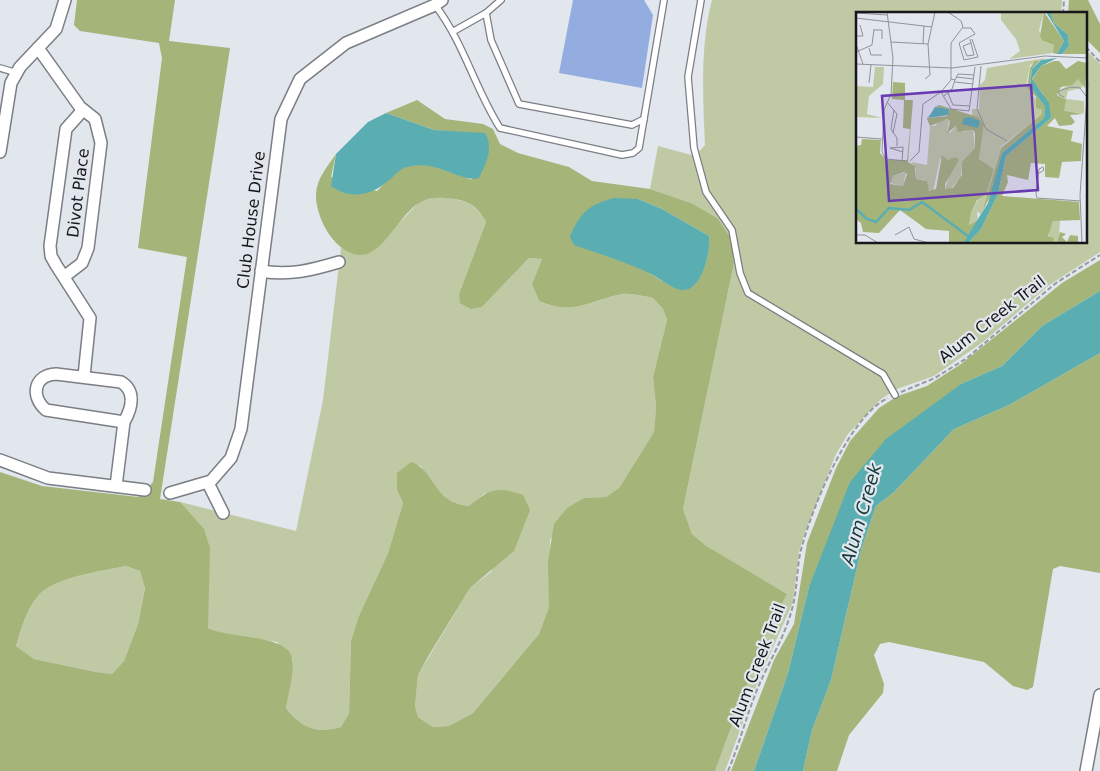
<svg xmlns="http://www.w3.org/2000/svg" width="1100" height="771" viewBox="0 0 1100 771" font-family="'DejaVu Sans',sans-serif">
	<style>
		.green { fill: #bfc9a4 }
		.forest { fill: #a5b479; fill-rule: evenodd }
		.water { fill: #5aaeb1 }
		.building { fill: #93ade1 }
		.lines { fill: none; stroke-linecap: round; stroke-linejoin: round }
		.service-casing { stroke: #7b7e84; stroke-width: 8 }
		.minor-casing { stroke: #7b7e84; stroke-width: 14 }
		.path { stroke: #979aa0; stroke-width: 2; stroke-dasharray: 5 2.5; stroke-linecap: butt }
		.service { stroke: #fff; stroke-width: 5.5 }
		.minor { stroke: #fff; stroke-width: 11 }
		.labels { text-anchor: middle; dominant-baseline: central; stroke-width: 4.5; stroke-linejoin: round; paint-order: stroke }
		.street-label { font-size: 16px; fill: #16171a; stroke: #e2e6ed }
		.water-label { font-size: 18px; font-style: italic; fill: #133b3d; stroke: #e2e6ed }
		.inset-river { fill: none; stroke: #5aaeb1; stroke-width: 2.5 }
		.inset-road { fill: none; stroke: #909399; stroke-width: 1 }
		.view { fill: #683ab1; fill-opacity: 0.15; stroke: #683ab1; stroke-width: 2.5 }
		.inset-edge { fill: none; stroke: #16171a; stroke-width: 2.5 }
	</style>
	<rect width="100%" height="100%" fill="#e2e6ed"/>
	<g class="green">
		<path d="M712,0H1062L1061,14H858V242H1086V50L1100,64V252L1048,286L983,342L934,376L897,389L881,399L848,434L836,454L804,535L799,552L793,602L757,684L725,771H715L762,644L787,594L706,547L692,534L683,509L734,263L732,240L691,203L650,189L658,146L695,156L705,145C703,100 700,44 712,0Z"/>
		<path d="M435,197C461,200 472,198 486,222L459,294L482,307L529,258L542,259L532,284L539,301C575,316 587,301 622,294C631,293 643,296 653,298L663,309L667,320L653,377L656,407L654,432L619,488L606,497L584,498L550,540L549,607L539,634L473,713L449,726L433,727L418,717L415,706L418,675L470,588L492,571L485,493L469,506C442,503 434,485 420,465L397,490L403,503L388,553L358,618L351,641L349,713L341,727C317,734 301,728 286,708L293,659L277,642L217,633L208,628L180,502L296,531L323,400L341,248L359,255L374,250L419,202Z"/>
		<path d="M126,566L140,571L145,587L138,624L124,661L112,674L96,672L34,659L16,646C21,629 26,610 38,596C54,577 102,571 126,566Z"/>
	</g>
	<g class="forest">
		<path d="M77,0H175L169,41L230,48L160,499L180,502L204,529L210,548L208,628C228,639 287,634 292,658C295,670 288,695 286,708C301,728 317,734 341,727L349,713L351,641L358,618L388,553L403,503L397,490V473L411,462C436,470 431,502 469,506C489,489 498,486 523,495L530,510L514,551L470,588L429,655L418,675L415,706L418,717L433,727L449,726L473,713L539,634L549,607L548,561L554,524L567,508L584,498L606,497L619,488L654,432L656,407L653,377L667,320L663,309L653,298C643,296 631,293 622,294C587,301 575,316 539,301L532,284L542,259L529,258L482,307L471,309L460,303L459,294L486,222C478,208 471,201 454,199C442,198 432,196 421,202C401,211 383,257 359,255C334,253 315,216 316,194C317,178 327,167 336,154L331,177L377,191C384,184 394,172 403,168C426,159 451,171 472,180L446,131L434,130L386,113L417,100L445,119L483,124L493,129L500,144L518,153L569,167L592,181L650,189L691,203L717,218L732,240L734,263L683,509L692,534L706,546L787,594L762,644L715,771H0V472L42,486L138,497L153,482L187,257L138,248L162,58L159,43L80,31L74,25ZM638,199L662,209L709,236C711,251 701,294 681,289C670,287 658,278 649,273ZM126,566L140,571L145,588L138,624L124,661L112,674L96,672L34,659L16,646C21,629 26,610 38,596C54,577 102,571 126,566Z"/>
		<path d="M1069,0H1088L1100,24V53L1086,39V14H1068Z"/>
		<path d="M1100,260V291L1042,326L1002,366L961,384L809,587L788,673L754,771H731L774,660L794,624L807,543L836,468L850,441L879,408L898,396L927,386L961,364L1062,283Z"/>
		<path d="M1100,353V573L1060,566L1053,569L1033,687L1027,690L1013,686L984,662L889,642L880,644L874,655L884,684L883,693L849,735L837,771H803L812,730L831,680L861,550L876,506L894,492L954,429L1009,405Z"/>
	</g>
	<g class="water">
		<path d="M386,113L434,130L485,133C494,149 486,163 479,178C460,183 435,157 404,168C399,170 394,176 389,180C371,196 351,200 331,186L336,154L368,122Z"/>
		<path d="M614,198L638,199L662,209L709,236C711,251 702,292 682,290C672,289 659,278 651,274C626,262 600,254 574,245L570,237C580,212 589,205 614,198Z"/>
		<path d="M1100,291V353L1009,405L954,429L894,492L876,506L861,550L831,680L812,730L803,771H754L788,673L809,587L850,482L886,439L961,384L1002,366L1042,326Z"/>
	</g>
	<path class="building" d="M573,0H644L653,15L642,88L559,73Z"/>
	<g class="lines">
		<g class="service-casing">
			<g id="service">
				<path d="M701,0L688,77L694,148L706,192L732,230L740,273L748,293L883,374L895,395"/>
				<path d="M435,5C464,43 475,89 500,128L622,155L633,153L639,148L664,0"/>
				<path d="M486,13L491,40L519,104L632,125L644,119"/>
				<path d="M454,31L486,13L501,0"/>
				<path d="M0,68L17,73"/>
			</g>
		</g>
		<g class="minor-casing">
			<g id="minor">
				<path d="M38,48L80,107L95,119L101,143L88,248L82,263L65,276"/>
				<path d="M83,110L66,129L50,246L51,256L56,265L90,318L84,376"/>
				<path d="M0,152L11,83L20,67L56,29L65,0"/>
				<path d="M261,271C290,276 312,270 339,262"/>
				<path d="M0,460L48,478L145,490"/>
				<path d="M208,483L223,513"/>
				<path d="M116,486L124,422C132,408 136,391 121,382L56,374C34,375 30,396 46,410L124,422"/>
				<path d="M170,493L211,481L231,458L241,429L281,119L300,79L346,43L435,5L442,0"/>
				<path d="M1086,771L1100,695"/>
			</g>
		</g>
		<g class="path">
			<path d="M1063,14L1064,0"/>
			<path d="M1086,47L1100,62"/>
			<path d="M901,392L935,378L967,358L1056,283L1100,255"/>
			<path d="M728,771C740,743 747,713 759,685C770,660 785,636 792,609C798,589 796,566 802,546C813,506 849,416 888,398"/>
		</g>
		<use href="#service" class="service"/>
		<use href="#minor" class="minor"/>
	</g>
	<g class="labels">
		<g class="street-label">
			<text transform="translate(78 193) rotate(-83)">Divot Place</text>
			<text transform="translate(251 220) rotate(-83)">Club House Drive</text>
			<text transform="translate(992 319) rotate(-38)">Alum Creek Trail</text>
			<text transform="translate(757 665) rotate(-69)">Alum Creek Trail</text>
		</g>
		<g class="water-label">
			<text transform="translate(861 514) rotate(-74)">Alum Creek</text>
		</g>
	</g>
	<g transform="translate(856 12)">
		<rect width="231" height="231" fill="#e2e6ed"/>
		<path d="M145,0H188L183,18L187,29L200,34L197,41L153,47L164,39L160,27L145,8ZM190,46L174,53L170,74L180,87V96L186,98V102L145,135L126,200L125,203L121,199L122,208L113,213L115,201L138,157L123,147L128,113L116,103V97H123L124,73L129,68L131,56ZM19,55H28L27,72L13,84L11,102L26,106L0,105V74L17,75ZM222,67L227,70L226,76L212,79L210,87L228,89V101L208,100L207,87L201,80ZM85,107L93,108L91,119L94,121L100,114L107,120L117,118L119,136L106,155L105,165L94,178L89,176L95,159L94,148L84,147L77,180L71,177L69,168L60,167V156L55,150L71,153L74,114H79ZM50,160L47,174L34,171L37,164ZM204,208L203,225L201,231H197L192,221L197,209Z" fill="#bfc9a4"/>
		<path d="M188,0L208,29L201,42L197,41L198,33L187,29L184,24ZM194,0H231V42H206L213,34L212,23L198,11ZM179,49H183L176,57L174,74L189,95L188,106L146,141L135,183L126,200L145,136L186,102V98L180,96V85L171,76L174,56ZM198,49H203L210,57L222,49L231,51L229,76L222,67L216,73L205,75L201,83L210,88L208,99L228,102L214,103L219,110L215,113L203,114L199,106L191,114L217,119L215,129L226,132L225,149L206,150L203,166L189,165V152L175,151L172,168L151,163L152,170L146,184L223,190L224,208L197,209L192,224L198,226L197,231H112L125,217L142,182L150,144L195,106L187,82L176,68L185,54ZM37,70L49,71V88H57L52,150L59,154L60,167L71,169L73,179L80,177L86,143L92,148L99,145L103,148L89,172V177L97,176L106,163V150L119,136V121L117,118L102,120L100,114L91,121L94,109L91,107L74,114L71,107L73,102L72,106L91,104L93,97L79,95L83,93L122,105L128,113L123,147L138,157L130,182L121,188L115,201L113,213L122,208L107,231H93V219L70,217L44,198L23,221L7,220L5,211L0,207V134L5,133L6,127L25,128L24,141L31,148H51L54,117L47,116L48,88L36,87ZM48,160L51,162L47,174L34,172L37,164ZM204,220L210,222L206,225L211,230L214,223L222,224V231H201Z" fill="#a5b479" fill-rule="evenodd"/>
		<path d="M190,0H194L198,11L212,23L213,34L206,42H201L208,29ZM201,46L185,54L176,67L193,91L195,106L150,144L142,182L125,217L112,231H107L132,191L146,141L188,106L189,95L174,74L176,57L185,48ZM79,95L93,97L92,103L72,106ZM114,105L124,109L122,116L106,112L108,106Z" fill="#5aaeb1"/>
		<path class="inset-river" d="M0,197L11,207L20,210L33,196L53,198L66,190L112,224"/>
		<path class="inset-road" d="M31,0L37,46L35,82L28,98L26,140L30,147L50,149M0,1L31,3M0,6L76,15M107,16H115L119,22L103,31L108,48L122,45L116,27M18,18H26V27M0,24H7L4,13M114,27L118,43L111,44L107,34L115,31M35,30L72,32M0,32L7,52M67,32L68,14M13,36L15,43H26M0,40L16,33L18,17M0,52L96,56L189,44L232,46M125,54L121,97L130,117L151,129M100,65L118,67M69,67L74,63L72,32L79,0M95,67L99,68L102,62L118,63M99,70L117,72M13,71L15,53M85,80L95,97L113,99L119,55M92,81L97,93L114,94M88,84L96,77L99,68M208,85L203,83V79L215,75L224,76L230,84M31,90L41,102L37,121M38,98L35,117L41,126V134M0,125L26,127M46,149L47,136V135L34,136L47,140M54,149L63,140L67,92L85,80L95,68V31L107,15L105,9L92,0M182,162L188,158L187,155L183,157L180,182L181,186L225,189M0,223H9L22,231M39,223L53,215L58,227L73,231M226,231L224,183L232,71"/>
		<path class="view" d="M175,73L182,178L33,189L26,84Z"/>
		<rect width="231" height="231" class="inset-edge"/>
	</g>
</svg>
